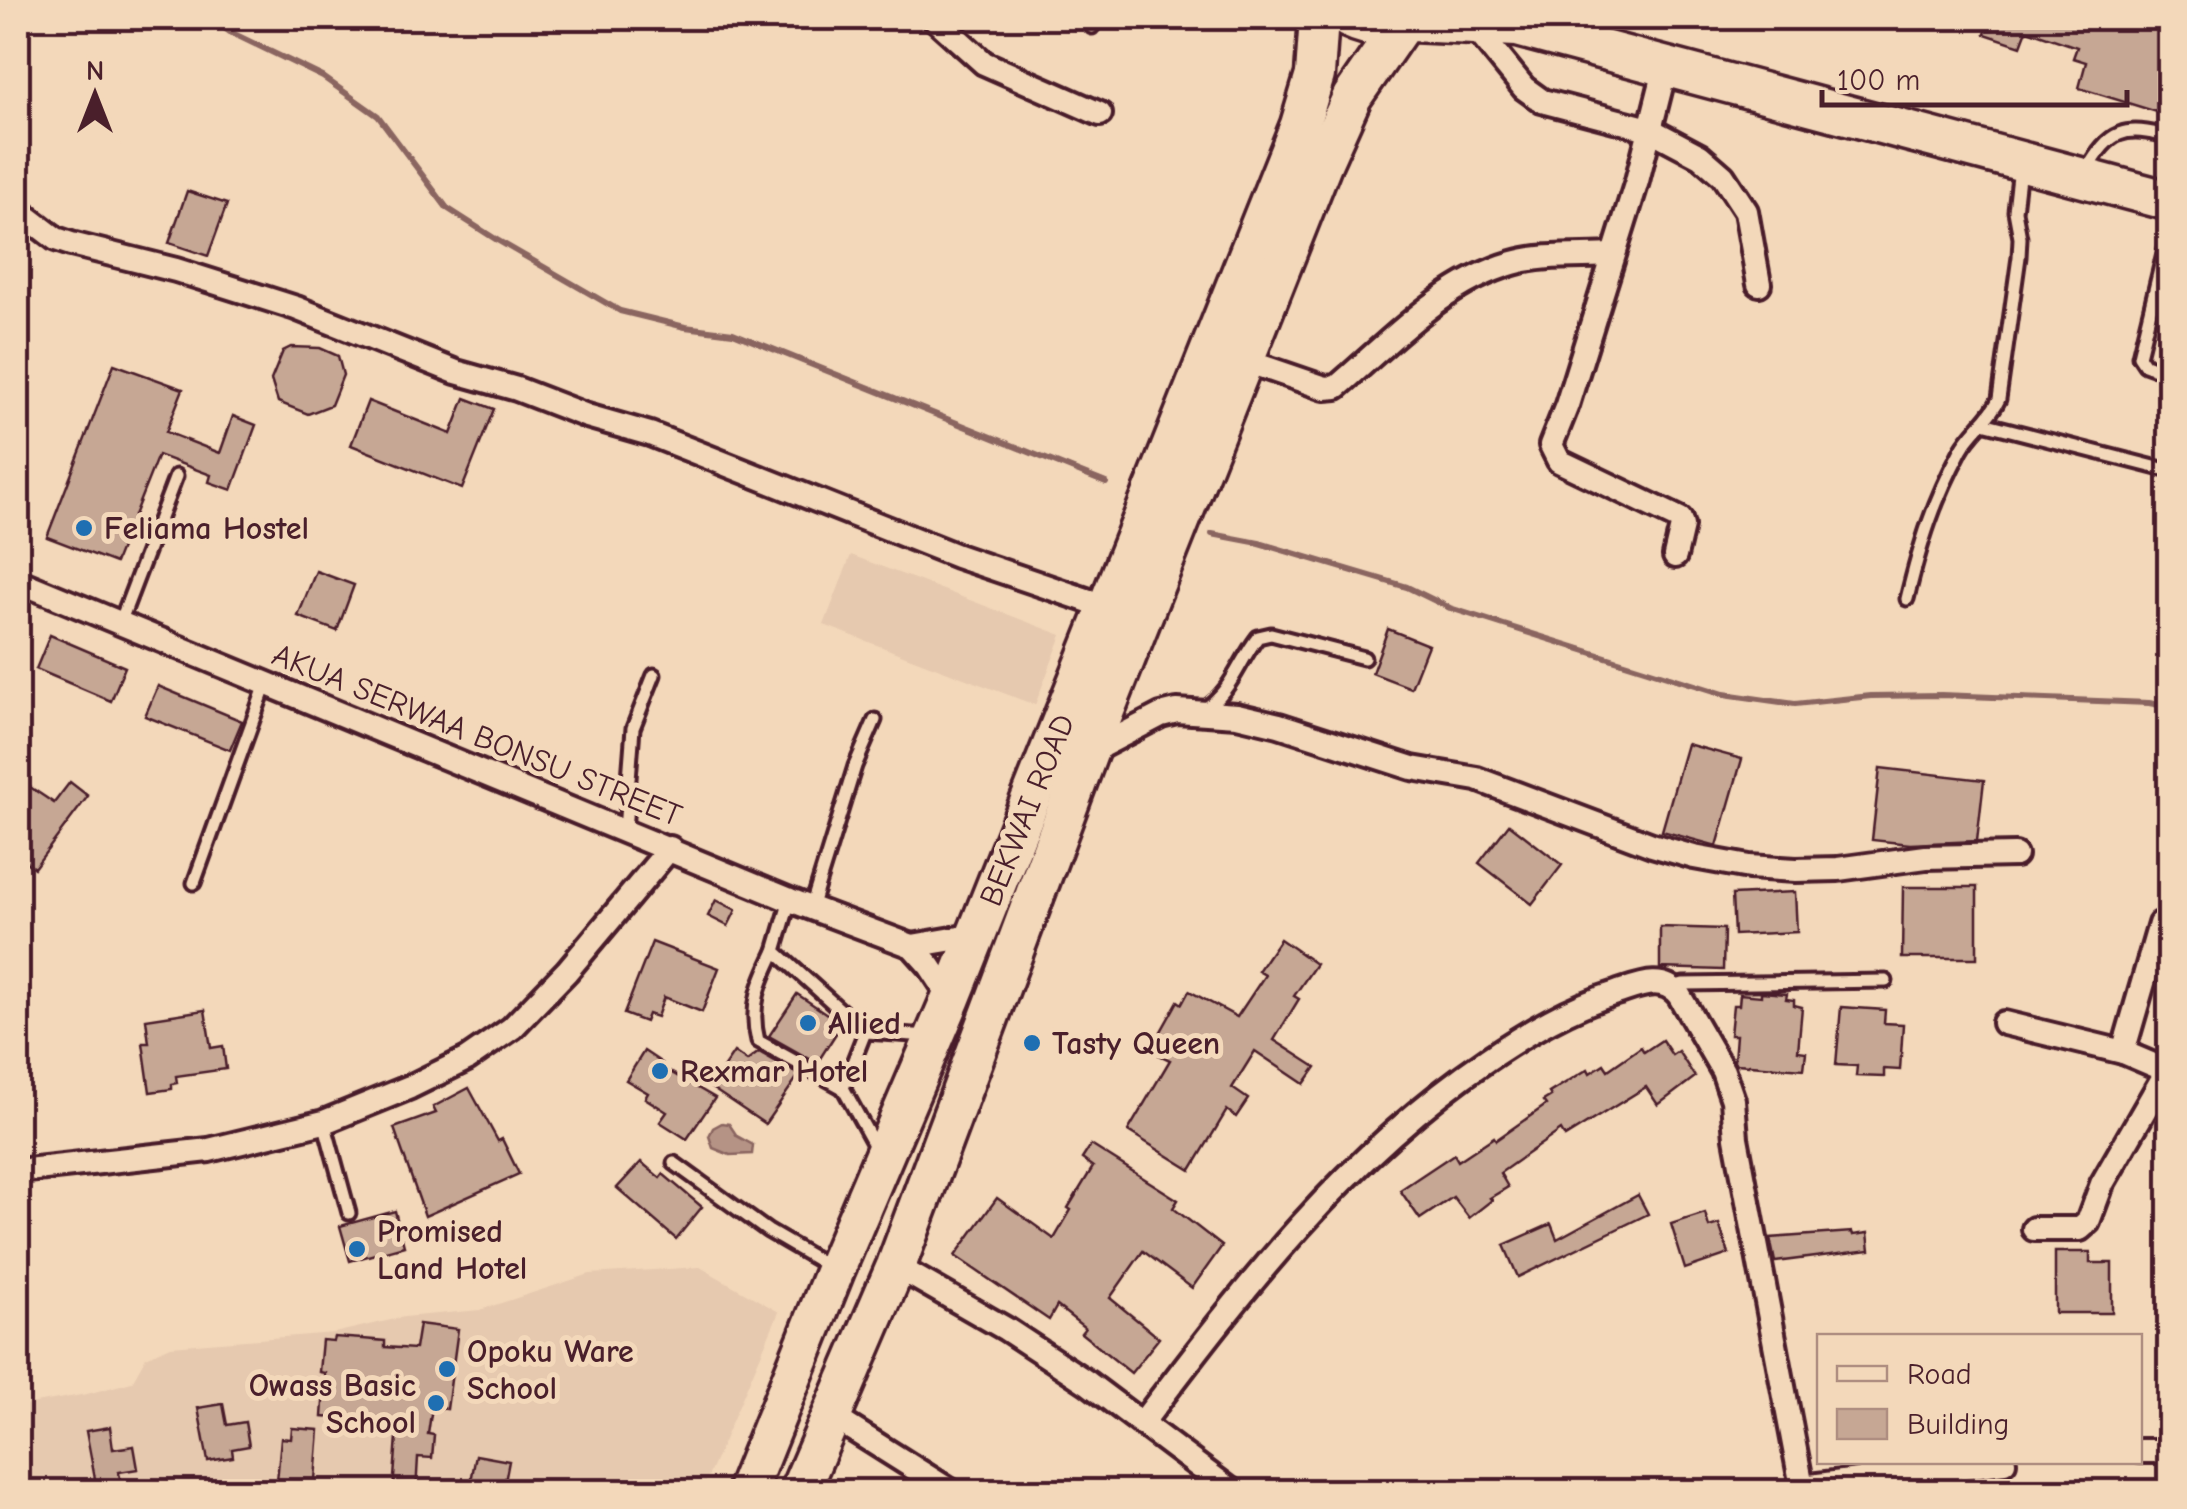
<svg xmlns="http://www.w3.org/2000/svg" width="2187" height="1509" viewBox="0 0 2187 1509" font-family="'Comic Neue',sans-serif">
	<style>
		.built { fill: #e6c9af }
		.water { fill: #b59385; stroke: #8a6561; stroke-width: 2.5 }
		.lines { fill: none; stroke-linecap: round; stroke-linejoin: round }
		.stream { stroke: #8a6561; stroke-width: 6 }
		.building { fill: #c6a794; stroke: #4a1f2b; stroke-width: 2.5 }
		.service-casing { stroke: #4a1f2b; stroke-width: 19 }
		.minor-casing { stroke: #4a1f2b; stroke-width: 30 }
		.trunk-casing { stroke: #4a1f2b; stroke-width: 45 }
		.service { stroke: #f3d8ba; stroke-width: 11 }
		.minor { stroke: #f3d8ba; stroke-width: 22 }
		.trunk { stroke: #f3d8ba; stroke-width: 38 }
		.poi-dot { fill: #1f6fb2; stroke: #f3d8ba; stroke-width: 4 }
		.labels { text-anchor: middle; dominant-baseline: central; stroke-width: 10; stroke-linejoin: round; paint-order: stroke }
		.poi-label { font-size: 32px; font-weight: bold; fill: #4a1f2b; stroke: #f3d8ba; text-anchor: start }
		.street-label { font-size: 32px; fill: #4a1f2b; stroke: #f3d8ba }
	</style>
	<rect width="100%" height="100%" fill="#f3d8ba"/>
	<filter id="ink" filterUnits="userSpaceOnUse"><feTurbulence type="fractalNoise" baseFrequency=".01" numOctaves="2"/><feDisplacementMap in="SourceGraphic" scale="20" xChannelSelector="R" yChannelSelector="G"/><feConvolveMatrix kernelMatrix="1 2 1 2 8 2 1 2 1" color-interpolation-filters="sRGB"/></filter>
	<g filter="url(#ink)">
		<g class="built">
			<path d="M851,555L1062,635L1035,705L824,625Z"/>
			<path d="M700,1267L779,1312L702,1491L18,1492V1406L87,1394L132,1382L146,1357L171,1346L334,1333L404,1317L480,1310L590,1274Z"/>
		</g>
		<path class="water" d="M729,1124L737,1136L753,1145L752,1154L730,1155L713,1148L709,1136L713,1128L722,1123Z"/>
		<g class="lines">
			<g class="stream">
				<path d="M210,18L230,32L323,77L378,116L447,208L497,240L620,311L685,327L733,333L1106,483"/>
				<path d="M1212,534L1259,543L1407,587L1450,608L1724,694L1795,704L1871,696L1941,695L2149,703L2170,707"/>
			</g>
		</g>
		<g class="building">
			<path d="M1990,18H2170V116L2079,88L2086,62L2073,58L2077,47L2027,30L2021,46L1985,34Z"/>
			<path d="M187,191L227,204L208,256L169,243Z"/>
			<path d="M291,347L320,348L338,356L343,375L331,405L308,414L278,402L271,380L283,351Z"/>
			<path d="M114,364L183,389L166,432L220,453L233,416L256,425L232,490L209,482L211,475L158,455L115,563L47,537Z"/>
			<path d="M465,398L494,409L462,489L351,445L368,401L451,434Z"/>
			<path d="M316,571L354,585L337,631L298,616Z"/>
			<path d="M1388,629L1428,645L1411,688L1372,673Z"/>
			<path d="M50,635L125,667L111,701L36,669Z"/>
			<path d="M158,686L242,721L230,750L145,716Z"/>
			<path d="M1687,744L1742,759L1717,846L1662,831Z"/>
			<path d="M1880,768L1984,780L1977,841L1910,844L1872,840Z"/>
			<path d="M18,779L54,803L70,782L88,796L34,868L18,856Z"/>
			<path d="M1509,824L1562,865L1532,904L1479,863Z"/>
			<path d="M1903,887H1977V958H1902Z"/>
			<path d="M1795,892L1797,932L1734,935L1732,895Z"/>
			<path d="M716,900L736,910L728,926L708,916Z"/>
			<path d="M1660,927L1724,929L1723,970L1660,968Z"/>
			<path d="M1280,939L1316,964L1294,996L1299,999L1274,1040L1316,1067L1304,1084L1255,1051L1232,1088L1248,1099L1236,1117L1227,1110L1191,1170L1128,1131L1170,1060L1155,1053L1163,1038L1159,1035L1178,1001L1182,1004L1189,991L1237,1017L1265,975L1258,971Z"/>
			<path d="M652,942L719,968L702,1012L664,997L657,1017L648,1014L645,1022L624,1014Z"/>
			<path d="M1761,992L1787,994L1786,999L1794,1000V1005L1802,1007L1798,1051L1806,1052L1804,1069L1736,1064L1734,1061L1736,1035H1730L1733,1005H1739L1740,994L1761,996Z"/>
			<path d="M797,994L842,1024L817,1063L769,1036Z"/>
			<path d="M1841,1007L1885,1010L1884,1023L1903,1024L1900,1070L1884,1069V1077L1856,1076L1857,1066L1836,1065Z"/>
			<path d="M205,1010L211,1048L223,1046L226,1069L176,1076L177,1083L172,1084V1089L150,1092L143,1043H149L146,1019Z"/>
			<path d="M1662,1040L1672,1055L1678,1051L1695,1077L1658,1105L1646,1087L1565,1137L1561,1130L1500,1173L1508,1187L1490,1198L1492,1200L1469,1218L1453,1197L1420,1219L1400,1190L1454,1154L1458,1161L1494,1137L1496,1140L1546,1105L1543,1101L1551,1096L1549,1093L1588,1069L1590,1073L1604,1064L1608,1070L1641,1047L1644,1052Z"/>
			<path d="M644,1051L662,1063L660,1066L715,1098L687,1139L660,1122L667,1112L645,1098L648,1093L626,1080Z"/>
			<path d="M734,1052L747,1061L759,1052L799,1075L765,1124L710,1087Z"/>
			<path d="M469,1088L498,1141L502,1139L519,1174L425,1216L394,1128L436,1113L433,1107Z"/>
			<path d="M1091,1145L1178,1200L1173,1208L1222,1246L1192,1288L1143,1251L1110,1298L1159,1338L1131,1373L1081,1333L1085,1328L1057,1306L1049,1320L955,1256L997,1198L1054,1239L1071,1210L1068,1208L1093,1167L1082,1159Z"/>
			<path d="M641,1162L660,1178L663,1174L702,1207L676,1239L617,1188Z"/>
			<path d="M1638,1195L1648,1214L1518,1277L1504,1245L1551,1224L1557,1239Z"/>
			<path d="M395,1211L404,1246L350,1261L340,1226Z"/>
			<path d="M1705,1213L1709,1227L1719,1224L1729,1254L1685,1269L1671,1224Z"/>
			<path d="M1852,1232L1853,1235L1868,1233L1870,1250L1775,1262L1770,1238Z"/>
			<path d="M2055,1252H2090V1263H2112V1313H2055Z"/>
			<path d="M419,1324L458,1329L447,1409L432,1407L428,1434L434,1435L432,1458L418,1457L416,1492H393L398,1422L322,1417L325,1373L319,1372L322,1340L333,1341L334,1337L363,1339L385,1341V1347L415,1349Z"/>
			<path d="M223,1404L227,1425L245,1422L249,1446L232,1449L233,1457L208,1461L198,1408Z"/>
			<path d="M110,1427L113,1449L134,1446L138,1469L119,1472L120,1480L96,1484L86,1431Z"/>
			<path d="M292,1428L319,1430L314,1492H276L281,1438L291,1439Z"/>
			<path d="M476,1455L509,1461L503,1492H469Z"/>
		</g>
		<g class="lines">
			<g class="service-casing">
				<g id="service">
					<path d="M1086,18L1092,27"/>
					<path d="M2086,171C2110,129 2124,125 2170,137"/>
					<path d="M2170,228L2139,356L2145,365L2170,374"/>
					<path d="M1983,423L2170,471"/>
					<path d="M1907,599C1921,541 1933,503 1961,450C1971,431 1990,419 1999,399L2019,257L2020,238L2015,211L2020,168"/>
					<path d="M120,623L176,476"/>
					<path d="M1203,710C1232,691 1238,663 1258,637L1271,634L1364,658"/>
					<path d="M625,830L633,728L654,675"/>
					<path d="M194,883L266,684"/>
					<path d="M790,900L775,951L865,1032L930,1036"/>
					<path d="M811,908L855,766L875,720"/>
					<path d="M775,951C760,982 749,1006 758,1041L843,1088"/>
					<path d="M1673,987L1683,984L1886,981"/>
					<path d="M865,1032L843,1088L877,1150"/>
					<path d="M324,1122L349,1213"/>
					<path d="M674,1163L768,1231L828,1266"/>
				</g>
			</g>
			<g class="minor-casing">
				<g id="minor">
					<path d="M934,18L984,63L1100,114"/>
					<path d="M1481,35L1524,88L1542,101L1649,129L1700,156L1723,176L1746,211L1759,284"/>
					<path d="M1666,66L1637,181L1567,405L1551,445L1559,461L1680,519L1682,526L1675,556"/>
					<path d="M18,210L56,239L71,244L176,270L296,308L456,372L517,389L587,416L650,434L957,556L1107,607"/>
					<path d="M1243,360L1325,388L1337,387C1391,341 1443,283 1513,263C1543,254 1581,257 1613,255"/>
					<path d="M18,581L790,900L912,946L930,966L951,998"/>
					<path d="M1088,753L1161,715L1177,711L1237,715L1279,725L1412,768L1477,779L1652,845L1694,857L1749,867L1796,870L1838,869L1926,857L2015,855"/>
					<path d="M912,946L977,935"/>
					<path d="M2004,1023L2123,1052L2170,1072"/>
					<path d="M2123,1052L2160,924"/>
					<path d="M18,1171L209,1150L324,1122L410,1087L467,1059L512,1028L567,971L670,848"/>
					<path d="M2034,1229H2080L2088,1222L2102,1184L2167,1071"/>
					<path d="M896,1266L1006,1329L1088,1383L1233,1492"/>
					<path d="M830,1415L952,1492"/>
					<path d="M1142,1423C1246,1286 1344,1157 1488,1059C1528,1032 1570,1007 1616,993C1638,986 1662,974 1679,995L1723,1071L1733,1100L1736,1138L1803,1492"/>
					<path d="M2140,1451H2170"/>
					<path d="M1802,1487L2004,1462"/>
				</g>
			</g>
			<g class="trunk-casing">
				<g id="trunk">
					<path d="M1348,18C1371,29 1394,32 1416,18"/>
					<path d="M1411,22L1517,27L2170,201"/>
					<path d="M746,1492L835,1270L951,998L1300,125L1315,75L1319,18"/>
					<path d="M799,1492L896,1266L1088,753L1322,164L1352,97L1401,26"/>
				</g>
			</g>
			<use href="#service" class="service"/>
			<use href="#minor" class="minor"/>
			<use href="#trunk" class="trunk"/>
		</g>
	</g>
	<g class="poi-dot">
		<circle cx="84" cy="528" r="10"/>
		<circle cx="808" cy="1023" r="10"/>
		<circle cx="1032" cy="1043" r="10"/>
		<circle cx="660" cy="1071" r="10"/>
		<circle cx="357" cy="1249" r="10"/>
		<circle cx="447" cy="1369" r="10"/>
		<circle cx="436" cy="1403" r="10"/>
	</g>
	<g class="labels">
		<g class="poi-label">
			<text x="104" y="528">Feliama Hostel</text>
			<text x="828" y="1023">Allied</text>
			<text x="1052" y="1043">Tasty Queen</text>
			<text x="680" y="1071">Rexmar Hotel</text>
			<text x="377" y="1231">Promised<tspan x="377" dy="37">Land Hotel</tspan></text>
			<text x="467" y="1351">Opoku Ware<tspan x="467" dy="37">School</tspan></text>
			<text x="416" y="1385" text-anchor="end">Owass Basic<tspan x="416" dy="37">School</tspan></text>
		</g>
		<g class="street-label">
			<text transform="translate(477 735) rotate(22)">AKUA SERWAA BONSU STREET</text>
			<text transform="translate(1027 810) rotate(-68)">BEKWAI ROAD</text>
		</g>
	</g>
	<rect width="2187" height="1509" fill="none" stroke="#f3d8ba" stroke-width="60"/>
	<rect x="30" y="30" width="2127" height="1449" fill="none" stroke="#4a1f2b" stroke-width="4" filter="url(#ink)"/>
	<rect x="1817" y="1334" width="325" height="130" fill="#f3d8ba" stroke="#af8e81" stroke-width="2.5"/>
	<rect x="1837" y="1366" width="50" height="15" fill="#f3d8ba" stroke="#af8e81" stroke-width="2.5"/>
	<text x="1907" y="1384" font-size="30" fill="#4a1f2b">Road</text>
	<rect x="1837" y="1409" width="50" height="30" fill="#c6a794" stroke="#af8e81" stroke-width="2.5"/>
	<text x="1907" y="1434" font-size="30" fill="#4a1f2b">Building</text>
	<g transform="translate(95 95)" stroke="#f3d8ba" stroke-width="8" paint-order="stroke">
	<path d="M0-8L18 38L0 25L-18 38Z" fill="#4a1f2b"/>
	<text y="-15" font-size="28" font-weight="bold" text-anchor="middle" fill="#4a1f2b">N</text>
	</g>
	<path d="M1822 90v15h305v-15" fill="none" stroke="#4a1f2b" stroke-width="5"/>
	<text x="1837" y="90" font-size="30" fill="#4a1f2b" stroke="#f3d8ba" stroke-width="8" paint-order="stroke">100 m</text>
</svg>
